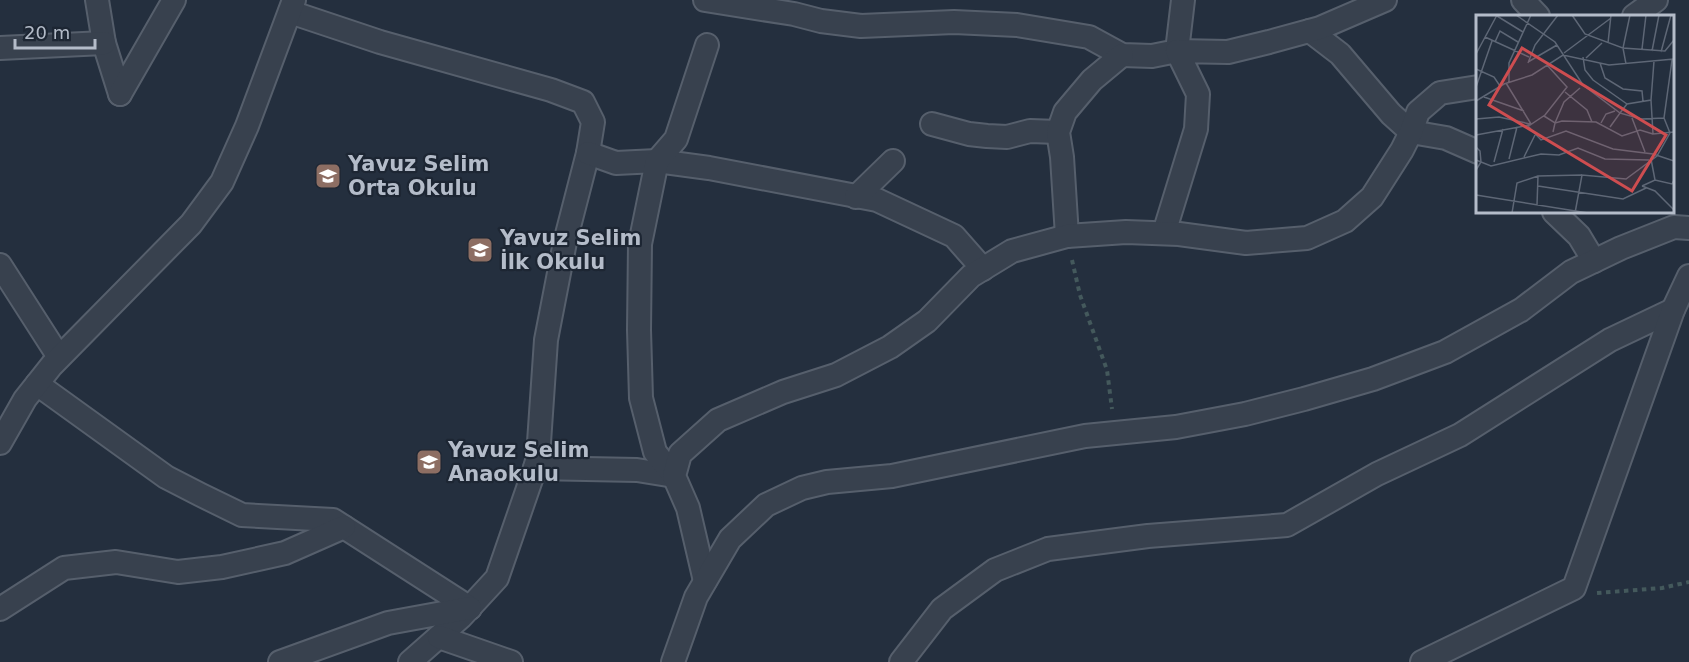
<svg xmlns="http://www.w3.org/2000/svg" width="1689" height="662" viewBox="0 0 1689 662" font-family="'DejaVu Sans',sans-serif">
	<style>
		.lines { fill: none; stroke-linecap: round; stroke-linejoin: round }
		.minor-casing { stroke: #565f6c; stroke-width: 26 }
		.path { stroke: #44595c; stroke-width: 4; stroke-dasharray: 4.5 4.5; stroke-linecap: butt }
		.minor { stroke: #38414e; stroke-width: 22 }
		.labels { text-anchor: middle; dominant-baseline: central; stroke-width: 4.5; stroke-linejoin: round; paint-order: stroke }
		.poi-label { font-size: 21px; font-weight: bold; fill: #b4bcc9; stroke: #1d2633; text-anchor: start }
		.inset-road { fill: none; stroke: #5e6776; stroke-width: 1.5 }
		.view { fill: #ce4d50; fill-opacity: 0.15; stroke: #ce4d50; stroke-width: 3 }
		.inset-edge { fill: none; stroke: #b4bcc9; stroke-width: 3 }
	</style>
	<rect width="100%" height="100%" fill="#242f3e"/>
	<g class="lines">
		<g class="minor-casing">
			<g id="minor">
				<path d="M97,0L104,43L120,94"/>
				<path d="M705,0L794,14L821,21L861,26L954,22L1017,25L1089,37L1122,55L1152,56L1177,51L1183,0"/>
				<path d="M1523,0L1538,16"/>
				<path d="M290,12L380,42L551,90L583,102L593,122L588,153L565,242L546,340L538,457L535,468L497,578L461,617L410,662"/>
				<path d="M1634,16L1656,0"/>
				<path d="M1310,31L1340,54L1391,114L1411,132L1446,138L1478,152"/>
				<path d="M0,48L104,43"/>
				<path d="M120,94L174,0"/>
				<path d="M932,124L969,134L987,136L1007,137L1030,131L1058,132"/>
				<path d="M588,153L616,163L657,161L709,168L877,200L954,236L983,269"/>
				<path d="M856,197L893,161"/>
				<path d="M1554,212L1579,236L1594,261"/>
				<path d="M1164,233L1196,129L1198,94L1177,51L1228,52L1269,42L1320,28L1385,0"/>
				<path d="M1067,236L1062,157L1058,132L1065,112L1092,80L1122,55"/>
				<path d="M0,265L59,357"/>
				<path d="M37,384L166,477L201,495L242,515L333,520L470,608"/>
				<path d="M0,443L25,399L52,365L191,224L222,182L247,126L294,0"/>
				<path d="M535,468L637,470L674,476"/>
				<path d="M674,476L655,452L641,398L639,330L640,244L657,161L676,139L707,45"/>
				<path d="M705,581L688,508L674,476L680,454L718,420L783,392L836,375L890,347L927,321L971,276L1012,251L1067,236L1126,232L1179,234L1246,243L1307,238L1345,221L1372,197L1402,150L1411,132L1418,112L1440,93L1478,87"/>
				<path d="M0,609L64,568L116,562L178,572L222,567L285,553L344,527"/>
				<path d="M439,637L511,662"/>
				<path d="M280,662L388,623L470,608"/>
				<path d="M673,662L696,597L730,539L766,505L802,488L827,482L892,476L1085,436L1176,427L1245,414L1304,399L1373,379L1445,352L1521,310L1571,272L1621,248L1674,227L1689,228"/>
				<path d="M901,662L942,609L995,570L1048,549L1148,536L1287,525L1377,474L1460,435L1610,340L1673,310"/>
				<path d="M1422,662L1574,588L1673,310L1689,276"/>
			</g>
		</g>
		<g class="path">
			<path d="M1072,260L1080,295L1107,370L1112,409"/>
			<path d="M1597,593L1662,588L1689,582"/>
		</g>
		<use href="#minor" class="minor"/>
	</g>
	<defs>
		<g id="school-square" transform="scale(1.35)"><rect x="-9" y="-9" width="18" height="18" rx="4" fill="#8d6e63" stroke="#1d2633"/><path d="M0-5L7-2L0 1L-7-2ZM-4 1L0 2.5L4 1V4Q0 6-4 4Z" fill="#fff"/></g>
	</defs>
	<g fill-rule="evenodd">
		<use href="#school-square" x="328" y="176"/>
		<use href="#school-square" x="480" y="250"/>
		<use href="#school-square" x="429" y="462"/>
	</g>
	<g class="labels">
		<g class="poi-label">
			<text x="348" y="164">Yavuz Selim<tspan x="348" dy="24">Orta Okulu</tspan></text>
			<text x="500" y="238">Yavuz Selim<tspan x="500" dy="24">İlk Okulu</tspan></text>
			<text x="448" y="450">Yavuz Selim<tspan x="448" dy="24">Anaokulu</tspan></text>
		</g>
	</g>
	<g transform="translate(1476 15)">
		<rect width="198" height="198" fill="#242f3e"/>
		<path class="inset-road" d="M40,0L79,27L107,70L144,98L151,89L175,85L178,46M96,0L109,19L147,33L150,49M154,0L147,33L189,36L198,25M21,1L47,17M9,22L53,42M19,27L24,16L42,27M132,28L135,0M166,34L170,0M176,36L183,0M185,37L195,0M88,38L135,3M0,39L21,0M107,42L109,55L117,65L151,89M110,43L126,28M52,47L81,30M52,48L59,30L82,0M124,48L129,63L147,74L166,76L167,86M0,54L18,62L24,71M33,67V48L55,0M30,68L55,109M0,72L16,26M89,77L111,95L116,107M8,82L48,96M175,85L177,119L198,117M0,86L28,69L56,60L87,40L133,50L198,44M68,101L79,108L88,87L104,73M156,103L169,137M0,104L23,102L54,109M125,108L130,99L139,96M51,110L65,125L90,116L137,134L177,139L198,146M134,112L144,98L165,104L188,103M77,117L79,108L86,106L120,107L146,121L164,115L177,119M194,118L188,103L196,45M0,120L54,110L69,100L91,72L71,50M0,132L4,136L5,147L0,155M48,142L59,120M33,144L41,112M175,144L179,165M0,145L15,151L65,139L83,140L102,133L129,144L173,145M18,147L27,114M62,171L147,184L170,173M166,171L179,176L198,195M166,171L179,165L196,169L198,165M0,180L112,198M61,190L62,161L106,160M36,198L41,168L62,161M99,198L106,160L150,164L181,141L194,118"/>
		<path class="view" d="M46,33L190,120L156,176L13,90Z"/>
		<rect width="198" height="198" class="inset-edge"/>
	</g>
	<path d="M15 39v9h80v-9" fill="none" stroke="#b4bcc9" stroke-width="3"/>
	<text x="24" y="39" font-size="18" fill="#b4bcc9" stroke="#1d2633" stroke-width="4.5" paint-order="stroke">20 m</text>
</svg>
